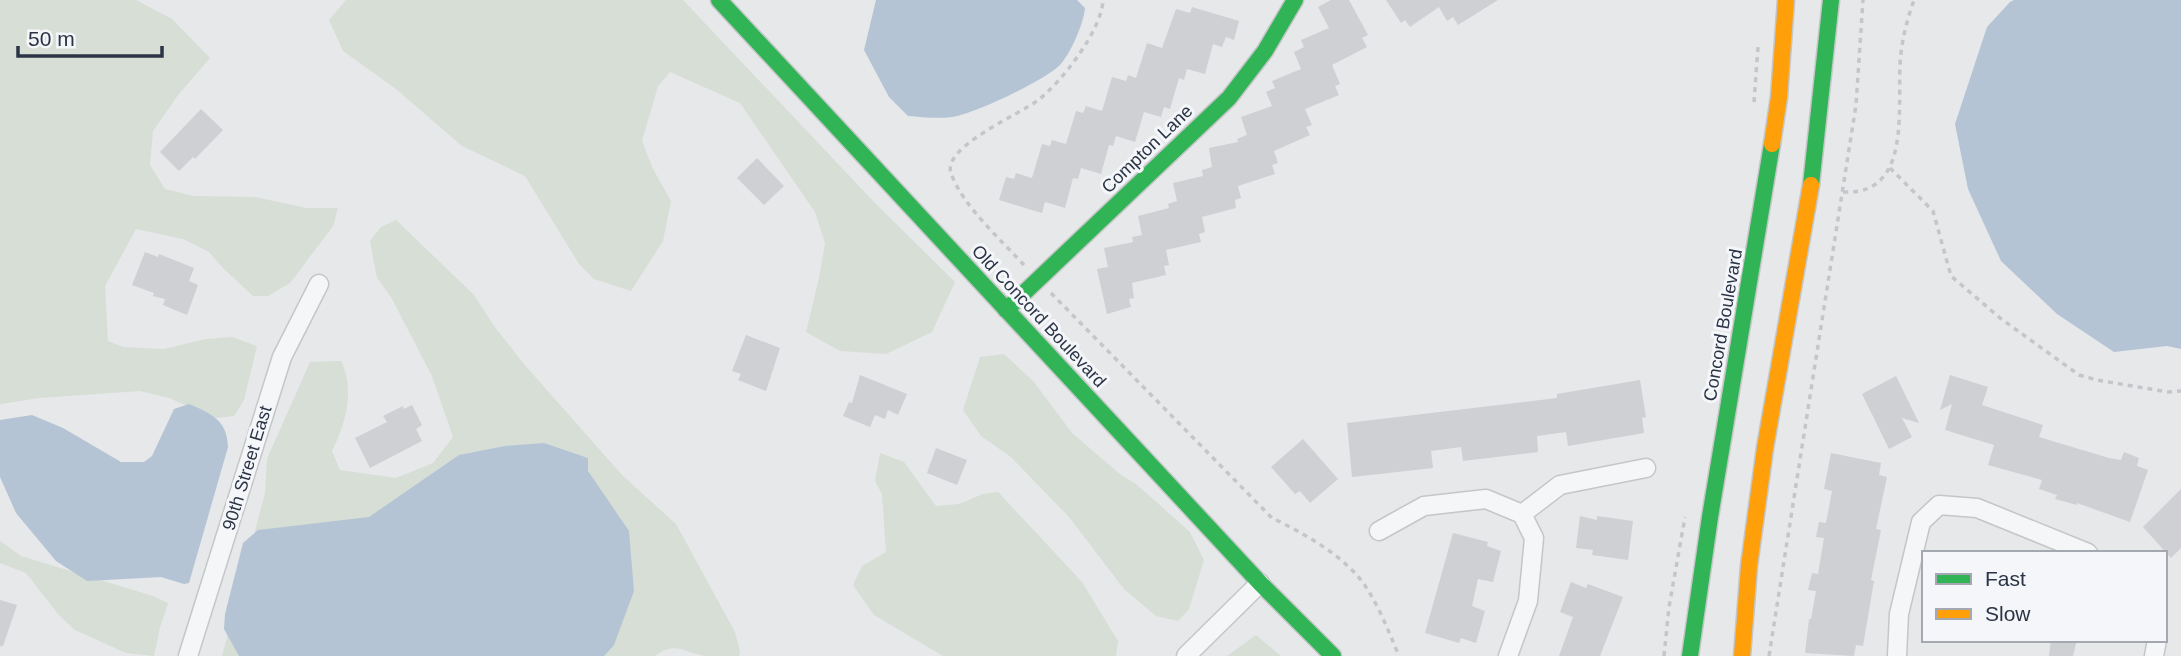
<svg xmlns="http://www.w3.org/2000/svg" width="2181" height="656" viewBox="0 0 2181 656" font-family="Arial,sans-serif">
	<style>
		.green { fill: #d6ded6 }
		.water { fill: #b4c4d5 }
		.building { fill: #ced0d3 }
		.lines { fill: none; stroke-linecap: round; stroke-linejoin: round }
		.street-casing { stroke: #c4c6c8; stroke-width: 21 }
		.fast-casing { stroke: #c4c6c8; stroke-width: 19 }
		.slow-casing { stroke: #c4c6c8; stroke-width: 19 }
		.path { stroke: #c5c6ca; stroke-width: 3.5; stroke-dasharray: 5 5; stroke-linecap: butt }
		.street { stroke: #f5f6f7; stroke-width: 18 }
		.fast { stroke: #30b455; stroke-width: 16 }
		.slow { stroke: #ff9f0a; stroke-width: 16 }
		.labels { text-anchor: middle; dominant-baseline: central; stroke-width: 6; stroke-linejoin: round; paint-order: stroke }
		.street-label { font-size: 18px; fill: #2b3445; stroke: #f4f6f9 }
	</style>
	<rect width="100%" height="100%" fill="#e6e8ea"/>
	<g class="green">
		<path d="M0,0H136L172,19L210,58L178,95L153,131L150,165L165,189L194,196L255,197L306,208H338L333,226L290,283L268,296H253L222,267L209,252L183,239L136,229L105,286L108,341L123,347L164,349L206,339L232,337L257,346L244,400L234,416L216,418L169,398L140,391L39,398L1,404L0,406Z"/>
		<path d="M346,0H683L874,202L955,282L932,332L886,354L840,351L806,332L819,278L825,243L815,212L740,103L670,72L658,86L642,141L653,169L671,201L663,241L631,291L594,279L579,264L525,176L462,146L396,89L343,51L329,20Z"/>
		<path d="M396,220L474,295L494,326L523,363L622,475L676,524L735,632L740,651L739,656C728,656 715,656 704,656C684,652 675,641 655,656H222L265,493L267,459L310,362L341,361C355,390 346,423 332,451L340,470L396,478L433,463L453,437L432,376L391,297L377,278L370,241L381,227Z"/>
		<path d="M1004,354L1033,381L1072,433L1121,475L1136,484L1190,532L1204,560L1189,609L1178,621L1156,616L1124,589L1069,517L1011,457L981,436L963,410L980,357Z"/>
		<path d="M880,453L904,462L936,506L959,504L983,494L998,492L1082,582L1118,641L1116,656H943L874,615L853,585L862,566L886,552L882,494L875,481Z"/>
		<path d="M0,541L21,556L153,596L168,603L160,627L154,656L126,653L75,630L59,615L26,573L0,563Z"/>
		<path d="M1256,635L1281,656H1227Z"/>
	</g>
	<g class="water">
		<path d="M876,0H1077L1085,8C1084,23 1070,55 1059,66C1043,81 974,114 952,117C938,119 922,117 908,116L889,97L864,50Z"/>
		<path d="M2014,0H2181V349L2167,346L2114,352L2057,314L2001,261L1968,189L1955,124L1987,27L2010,2Z"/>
		<path d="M189,404C212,414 227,420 228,447L189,583L184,584L161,577L87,581L56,561L16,513L0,477V420L32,415L63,428L121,462H144L152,456L174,409Z"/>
		<path d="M544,443L588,458V471L629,531L634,591L614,645L604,656H239L224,629L225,614L243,543L258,530L369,517L459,455L505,446Z"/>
	</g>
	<g class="building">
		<path d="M1331,0H1349L1368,35L1362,38L1367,47L1332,65L1340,84L1335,86L1339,95L1305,109L1312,125L1306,127L1310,135L1274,151L1278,163L1272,165L1275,174L1238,186L1241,198L1235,200L1236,208L1202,217L1205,232L1199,234L1201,242L1166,250L1169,265L1164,266L1166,275L1132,283L1134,298L1129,299L1131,307L1107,314L1097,269L1108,267L1104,248L1133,242L1132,237L1142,235L1138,216L1169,208L1168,204L1177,201L1173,183L1203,176L1202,170L1212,167L1209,148L1238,142L1237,139L1247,135L1241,117L1272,106L1266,92L1275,88L1272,81L1301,69L1294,52L1304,47L1301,40L1329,28L1318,7Z"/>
		<path d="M1386,0H1498L1458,25L1453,17L1447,21L1439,7L1410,27L1405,20L1401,23Z"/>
		<path d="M1192,7L1239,21L1234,40L1226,37L1222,47L1213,44L1205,74L1187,69L1184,80L1179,78L1170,109L1164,107L1161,117L1144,112L1135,142L1116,136L1113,146L1109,145L1101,174L1081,168L1078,179L1073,178L1065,208L1045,202L1042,213L999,200L1006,177L1014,179L1016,173L1032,178L1042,144L1050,146L1052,140L1066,144L1076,111L1083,113L1086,106L1102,111L1112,77L1126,81L1128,75L1136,78L1147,43L1162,48L1176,9L1190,13Z"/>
		<path d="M201,109L223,130L195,159L193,157L179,171L160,152Z"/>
		<path d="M757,158L784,186L764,205L737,178Z"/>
		<path d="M145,252L158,257L159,254L194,268L189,281L198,285L187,315L163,305L165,299L153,296L154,293L132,285Z"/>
		<path d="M746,335L780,348L766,391L738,380L741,374L732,371Z"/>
		<path d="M860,375L907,394L898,415L888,410L885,419L875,415L870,427L843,416L849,402L852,403Z"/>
		<path d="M1950,375L1988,387L1982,405L2043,425L2039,437L2109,458L2121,460L2124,452L2139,458L2137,466L2148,470L2130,522L2077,503V505L2055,499L2057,495L2039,489L2042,480L1988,465L1994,445L1945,430L1952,404L1940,410Z"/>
		<path d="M1896,376L1919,423L1902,418L1912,437L1889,449L1862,394Z"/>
		<path d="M1640,380L1646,417L1642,418L1644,433L1568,446L1566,432L1537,436L1538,452L1463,461L1461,447L1431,451L1433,468L1352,477L1347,423L1557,398V394Z"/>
		<path d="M412,405L422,425L416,429L422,441L370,468L355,438L387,422L383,416L403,406L404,409Z"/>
		<path d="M1303,439L1338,479L1310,503L1300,491L1295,494L1271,467Z"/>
		<path d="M936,448L967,460L957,485L927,473Z"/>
		<path d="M1831,453L1881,463L1879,475L1887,477L1876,529L1881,530L1871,580L1874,581L1863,646L1856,645L1854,656L1805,653L1809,619H1811L1816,591L1808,590L1812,573L1818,574L1824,538L1816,537L1819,522L1826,523L1832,491L1824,489Z"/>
		<path d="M2181,489V548L2171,558L2143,527Z"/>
		<path d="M1580,516L1597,520V516L1633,521L1628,560L1592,555L1593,550L1576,548Z"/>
		<path d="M1453,533L1488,542L1487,546L1501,551L1493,582L1478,579L1472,606L1485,611L1476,643L1461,638L1459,643L1425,633Z"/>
		<path d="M1571,582L1586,588L1588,584L1623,597L1600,656H1559L1573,617L1560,612Z"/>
		<path d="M0,600L17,605L3,646H0Z"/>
		<path d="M2051,640H2077L2073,656H2049Z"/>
	</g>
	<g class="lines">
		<g class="street-casing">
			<g id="street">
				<path d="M1522,514L1560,485L1646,468"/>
				<path d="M1379,531L1424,506L1486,499L1522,514L1534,538L1528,601L1508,656"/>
				<path d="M188,656L282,357L319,284"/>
				<path d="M1186,656L1260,583"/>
				<path d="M1897,656L1899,614L1921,522L1939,505L1977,508L2088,553"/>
				<path d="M2154,656L2157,640"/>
			</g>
		</g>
		<g class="fast-casing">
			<g id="fast">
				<path d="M719,0L1260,583L1333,656"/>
				<path d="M1811,185L1831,0"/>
				<path d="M1006,310L1229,98L1265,51L1295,0"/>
				<path d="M1690,656L1710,517L1772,144"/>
			</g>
		</g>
		<g class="slow-casing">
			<g id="slow">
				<path d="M1772,144L1779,97L1786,0"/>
				<path d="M1742,656L1749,566L1765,448L1811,185"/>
			</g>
		</g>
		<g class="path">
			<path d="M1754,102L1758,47"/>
			<path d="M1890,168L1933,211L1951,276L2000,318L2079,375L2097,380L2168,392L2181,391"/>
			<path d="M1843,192C1916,196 1895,99 1901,53C1903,35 1908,17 1914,0"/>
			<path d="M1024,265C1002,241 961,204 951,173C942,147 1020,114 1037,101C1061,83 1102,30 1103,0"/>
			<path d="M1051,293L1272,518C1301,532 1332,549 1355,573C1374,593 1388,630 1399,656"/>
			<path d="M1664,656L1669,607L1685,517"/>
			<path d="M1769,656L1856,105L1863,0"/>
		</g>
		<use href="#street" class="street"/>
		<use href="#fast" class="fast"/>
		<use href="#slow" class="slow"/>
	</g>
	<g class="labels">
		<g class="street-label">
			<text transform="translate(1147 149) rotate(-44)">Compton Lane</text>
			<text transform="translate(1039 316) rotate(47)">Old Concord Boulevard</text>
			<text transform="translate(1723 325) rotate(-80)">Concord Boulevard</text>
			<text transform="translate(247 468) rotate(-73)">90th Street East</text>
		</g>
	</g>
	<rect x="1922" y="551" width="245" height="91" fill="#f4f6f9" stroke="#a4a8b1" stroke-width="2"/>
	<rect x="1936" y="574" width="35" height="10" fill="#30b455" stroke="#a4a8b1" stroke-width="2"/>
	<text x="1985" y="586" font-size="21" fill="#2b3445">Fast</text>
	<rect x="1936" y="609" width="35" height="10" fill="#ff9f0a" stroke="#a4a8b1" stroke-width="2"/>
	<text x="1985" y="621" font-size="21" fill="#2b3445">Slow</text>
	<path d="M18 46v10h144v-10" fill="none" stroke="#2b3445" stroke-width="3.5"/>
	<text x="28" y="46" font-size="21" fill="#2b3445" stroke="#f4f6f9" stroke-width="5" paint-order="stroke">50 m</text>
</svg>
